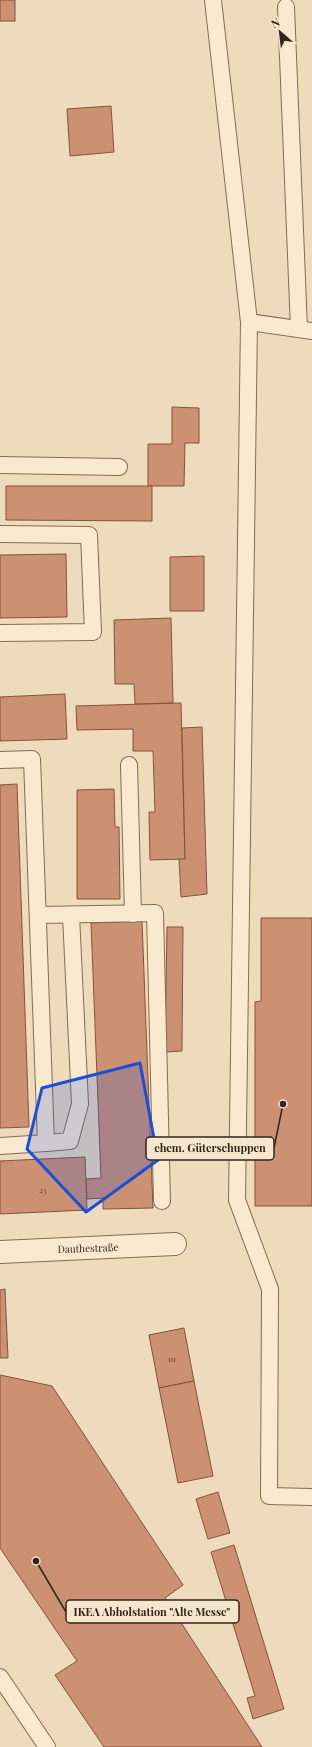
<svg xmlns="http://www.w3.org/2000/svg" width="312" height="1747" viewBox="0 0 312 1747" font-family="'Playfair Display',serif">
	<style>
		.building { fill: #cc9072; stroke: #84533c }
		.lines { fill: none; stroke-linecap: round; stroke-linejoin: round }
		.lane-casing { stroke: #856b56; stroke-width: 18 }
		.street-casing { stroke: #856b56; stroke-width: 24 }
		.lane { stroke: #f9e9cf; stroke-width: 16 }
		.street { stroke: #f9e9cf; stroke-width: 22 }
		.marked { fill: #1d4ed8; fill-opacity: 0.2; stroke: #1d4ed8; stroke-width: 3; stroke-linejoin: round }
		.labels { text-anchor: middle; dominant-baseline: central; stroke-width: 4; stroke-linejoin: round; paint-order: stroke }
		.number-label { font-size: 8px; fill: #5a4031 }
		.street-label { font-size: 10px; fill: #34251b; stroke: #f5e6cc }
		.leader { fill: none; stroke: #34251b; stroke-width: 1.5 }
		.callout-dot { fill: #34251b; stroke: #f5e6cc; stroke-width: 1.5 }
		.callout { fill: #f5e6cc; stroke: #34251b; stroke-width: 1.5 }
		.callout-label { font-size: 11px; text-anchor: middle; font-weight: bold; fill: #34251b }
	</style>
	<rect width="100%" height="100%" fill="#eddbbc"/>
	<g class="building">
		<rect x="0" y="0" width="15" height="21"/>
		<path d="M111,106L114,152L70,156L67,109Z"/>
		<path d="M172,407L199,408V443H185L184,486H148V444H172Z"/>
		<path d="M6,486H152V521L6,520Z"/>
		<path d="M66,554L67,617L0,618V555Z"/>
		<path d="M204,556V611H170V557Z"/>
		<path d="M171,618L173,703L135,704L134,684H115L114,620Z"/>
		<path d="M65,694L67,739L0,741V697Z"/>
		<path d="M181,703L185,859L150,860L149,812H155L153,751H133V729L77,730L76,706Z"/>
		<path d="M202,727L207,894L181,897L179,859H185L182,728Z"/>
		<path d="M17,784L29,1127L0,1128V785Z"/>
		<path d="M114,789L115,827H119L120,899H77V790Z"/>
		<path d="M261,918H312V1206H255V1002L261,1001Z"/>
		<path d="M142,921L153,1208L103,1209V1198L87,1199L86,1179L101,1178L91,923Z"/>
		<path d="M167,927H183L182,1051L165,1052Z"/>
		<path d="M85,1157L87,1210L0,1214V1161Z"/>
		<path d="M5,1289L8,1358H0V1290Z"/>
		<path d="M184,1328L194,1381L159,1388L149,1335Z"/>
		<path d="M0,1375L52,1386L183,1585L165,1598L262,1747H104L55,1675L77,1661L0,1548Z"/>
		<path d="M194,1381L213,1476L178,1483L159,1388Z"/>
		<path d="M218,1492L230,1533L208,1539L196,1499Z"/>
		<path d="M234,1545L284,1709L253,1719L247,1698L255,1696L211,1552Z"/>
	</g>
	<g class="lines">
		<g class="lane-casing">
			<g id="lane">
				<path d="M213,0L249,322L237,1200L270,1289L269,1496L312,1497"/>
				<path d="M286,7L299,329"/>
				<path d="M249,322L312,331"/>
				<path d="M0,465L119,467"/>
				<path d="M0,534L89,535L93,632L0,633"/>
				<path d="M0,760L32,759L46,1143L0,1146"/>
				<path d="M129,765L133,914"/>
				<path d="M38,915L155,913L162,1201"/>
				<path d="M46,1143L70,1141L80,1104L71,915"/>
				<path d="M0,1677L47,1747"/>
			</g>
		</g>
		<g class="street-casing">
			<path id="street" d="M0,1252L175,1244"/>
		</g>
		<use href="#lane" class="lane"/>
		<use href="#street" class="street"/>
	</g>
	<path class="marked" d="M140,1063L158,1160L86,1212L27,1149L42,1088Z"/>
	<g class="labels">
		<g class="number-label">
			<text x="43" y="1189">23</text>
			<text x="172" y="1358">10</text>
		</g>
		<g class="street-label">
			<text transform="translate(88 1248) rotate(-2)">Dauthestraße</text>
		</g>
	</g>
	<path class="leader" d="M283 1104L274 1148M36 1561L66 1612"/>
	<g class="callout-dot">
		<circle cx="283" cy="1104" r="4"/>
		<circle cx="36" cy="1561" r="4"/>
	</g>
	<g class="callout">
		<rect x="146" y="1137" width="128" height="23" rx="4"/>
		<rect x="66" y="1600" width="173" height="23" rx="4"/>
	</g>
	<g class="callout-label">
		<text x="210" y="1152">ehem. Güterschuppen</text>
		<text x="152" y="1616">IKEA Abholstation "Alte Messe"</text>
	</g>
	<g transform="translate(280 32) rotate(332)" stroke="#f5e6cc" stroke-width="3" paint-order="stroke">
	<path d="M0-3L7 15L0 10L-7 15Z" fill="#34251b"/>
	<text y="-6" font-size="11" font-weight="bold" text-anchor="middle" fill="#34251b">N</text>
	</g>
</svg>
